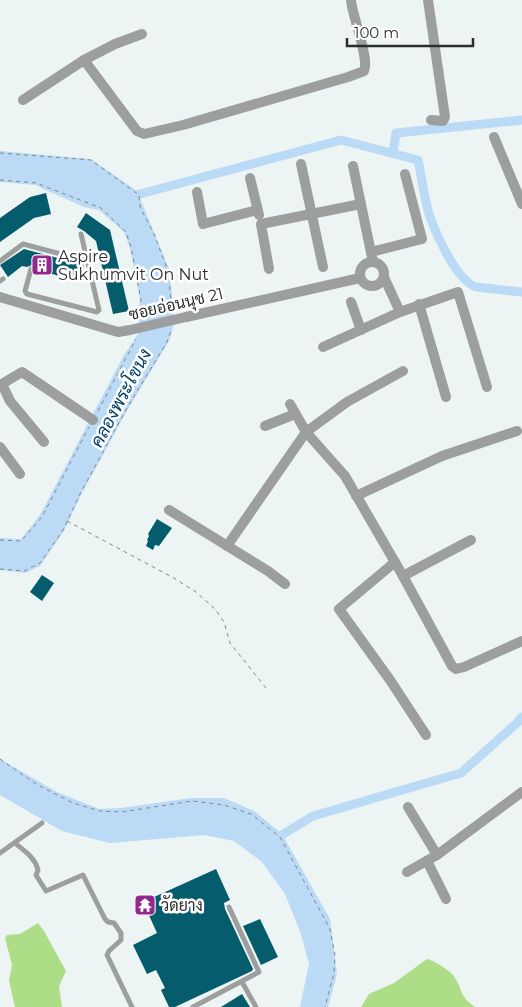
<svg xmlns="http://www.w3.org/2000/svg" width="522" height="1007" viewBox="0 0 522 1007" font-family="Montserrat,Sarabun,sans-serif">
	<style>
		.green { fill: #addd86 }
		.water { fill: #badaf6 }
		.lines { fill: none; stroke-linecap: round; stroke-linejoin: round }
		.canal { stroke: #badaf6; stroke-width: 9 }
		.building { fill: #055c6d }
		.path { stroke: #838888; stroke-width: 1; stroke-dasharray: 4 4; stroke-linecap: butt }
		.lane { stroke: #9d9f9e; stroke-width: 5 }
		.street { stroke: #9d9f9e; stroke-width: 10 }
		.street-bridge { stroke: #9d9f9e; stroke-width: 10 }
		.labels { text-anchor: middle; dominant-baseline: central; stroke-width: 5; stroke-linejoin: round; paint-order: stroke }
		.poi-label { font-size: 16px; fill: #2b2e2e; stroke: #fff; text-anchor: start }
		.street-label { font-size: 16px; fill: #2b2e2e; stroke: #fff }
		.water-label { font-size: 18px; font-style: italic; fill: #00426d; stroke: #fff }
	</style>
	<rect width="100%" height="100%" fill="#edf4f4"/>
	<g class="green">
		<path d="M38,923L44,931L66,971L59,986L62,1007H15L9,981L12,965L5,938L7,935L20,934Z"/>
		<path d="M427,959C432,959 450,971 453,975C464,990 457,994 475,1007H361L369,994L394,983Z"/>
	</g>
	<g class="water">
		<path d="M0,151L91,159L137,191L170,271L174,324L169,341L128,409L82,493L64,531L40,566L25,573L0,570V538L21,539L40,515L124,355L138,334L140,299L130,248L124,232L99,210L84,207L35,185L0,182Z"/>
		<path d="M0,759L57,792L99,809L121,808L191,798H224L254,811L282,834L330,919L337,974L328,1007H300L309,964L301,934L285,894L262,862L234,841L204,835L110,843L62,831L0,795Z"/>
	</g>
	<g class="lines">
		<g class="canal">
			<path d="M393,153L396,133L522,120"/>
			<path d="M129,197L341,140L418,160C422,178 424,199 430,217C437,236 457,281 476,287L522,292"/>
			<path d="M272,841L313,816L461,773L517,723L522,717"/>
		</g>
	</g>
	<g class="building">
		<path d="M46,193L51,214L34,218L0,242V218L30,197Z"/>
		<path d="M86,213L110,230L129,311L113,314L96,241L84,231L77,227Z"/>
		<path d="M24,249L84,265L80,282L35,269L32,265L27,267L22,266L8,277L0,265Z"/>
		<path d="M157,519L172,528L159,546L155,545L153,550L146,546L148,541L147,540L149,536L148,534Z"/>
		<path d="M42,575L54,583L42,601L30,592Z"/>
		<path d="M216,869L230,900L224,903L225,909L253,969L252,971L175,1007H169L161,990L165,988L156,970L147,974L133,945L157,933L143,902Z"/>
		<path d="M260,919L278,957L261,965L243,926Z"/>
		<path d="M242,994L250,1007H221Z"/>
	</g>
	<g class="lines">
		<g class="path">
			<path d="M0,153L91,160L139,195L140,207L154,234L168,271L172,310"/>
			<path d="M0,180L36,183L101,208L126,232L131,247L141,300L140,319"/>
			<path d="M98,411L136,339"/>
			<path d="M67,521L172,577L196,592L215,609L224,622L230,643L266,688"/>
			<path d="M0,540L21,541L42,517L89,427"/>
			<path d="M0,569L24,571L40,563L63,530L81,492L127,408L167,342L171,331"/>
			<path d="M0,759L36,784L73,803L100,811L122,812L192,801L224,805L251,814L280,837L330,929L335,955L334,973L325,1007"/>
		</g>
		<g class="lane">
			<path d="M0,261L23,244L87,261"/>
			<path d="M31,269L25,291L27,294L97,312L99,310L81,234"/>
			<path d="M0,281L3,279"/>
			<path d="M15,843C24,851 35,857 38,870L36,875L46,891L83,875L105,919L108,922L114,923L121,933V940L109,951L107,955L132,1007"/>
			<path d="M0,853L42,823"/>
			<path d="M242,982L256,1007"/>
			<path d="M193,1007L259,972L229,907"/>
		</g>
		<g class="street">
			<path d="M428,0L445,117L443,121L431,120"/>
			<path d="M84,60L115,44L142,34"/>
			<path d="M23,100L84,60L137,131L144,134L183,125L348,77L364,71C370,59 352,16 351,0"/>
			<path d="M494,137L522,204"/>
			<path d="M301,164L323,267"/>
			<path d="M353,166L373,262"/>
			<path d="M250,178L259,215"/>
			<path d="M197,192L203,224L257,210"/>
			<path d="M371,252L422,239L405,174"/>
			<circle cx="372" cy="274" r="12"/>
			<path d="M269,269L261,224L361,204"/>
			<path d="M384,277L400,312L458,292L487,387"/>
			<path d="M0,297L118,332L130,330"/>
			<path d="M351,302L361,330"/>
			<path d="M419,304L446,397"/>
			<path d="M186,317L360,278"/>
			<path d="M323,347L400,312"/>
			<path d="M2,384L10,401L44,442"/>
			<path d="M0,385L22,372L93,420"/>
			<path d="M290,404L306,432L345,476L403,576L452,666L456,669L464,667L522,641"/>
			<path d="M265,426L295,414"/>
			<path d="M0,447L20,474"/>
			<path d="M356,496L442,456L517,431"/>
			<path d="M169,510L268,571L285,584"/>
			<path d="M227,546L306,432L347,402L403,371"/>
			<path d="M395,562L339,609L390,680L426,735"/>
			<path d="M403,576L471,540"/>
			<path d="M408,807L437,855"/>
			<path d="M427,861L446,899"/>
			<path d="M407,872L437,855L522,792"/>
		</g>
		<path class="street-bridge" d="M130,330L186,317"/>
	</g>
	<defs>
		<g id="building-square" transform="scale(1.125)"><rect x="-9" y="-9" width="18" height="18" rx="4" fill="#91288c" stroke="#fff"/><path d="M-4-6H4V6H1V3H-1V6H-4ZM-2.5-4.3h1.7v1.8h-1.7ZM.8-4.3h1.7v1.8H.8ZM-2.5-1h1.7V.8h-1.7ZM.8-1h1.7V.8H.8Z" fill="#fff"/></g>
		<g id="temple-square" transform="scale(1.125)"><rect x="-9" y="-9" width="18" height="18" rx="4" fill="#91288c" stroke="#fff"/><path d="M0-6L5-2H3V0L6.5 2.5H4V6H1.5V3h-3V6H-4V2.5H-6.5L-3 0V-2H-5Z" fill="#fff"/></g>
	</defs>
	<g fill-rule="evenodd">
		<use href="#building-square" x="42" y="265"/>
		<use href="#temple-square" x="145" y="905"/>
	</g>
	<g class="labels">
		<g class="poi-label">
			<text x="58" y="256">Aspire<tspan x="58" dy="18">Sukhumvit On Nut</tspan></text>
			<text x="161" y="905">วัดยาง</text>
		</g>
		<g class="street-label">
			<text transform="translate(176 304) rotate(-13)">ซอยอ่อนนุช 21</text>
		</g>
		<g class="water-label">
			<text transform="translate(121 398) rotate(-62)">คลองพระโขนง</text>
		</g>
	</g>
	<path d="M347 38v8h126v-8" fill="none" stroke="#2b2e2e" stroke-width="2.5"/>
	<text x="354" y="38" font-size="15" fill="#2b2e2e" stroke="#ffffff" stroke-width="4" paint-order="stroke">100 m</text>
</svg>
